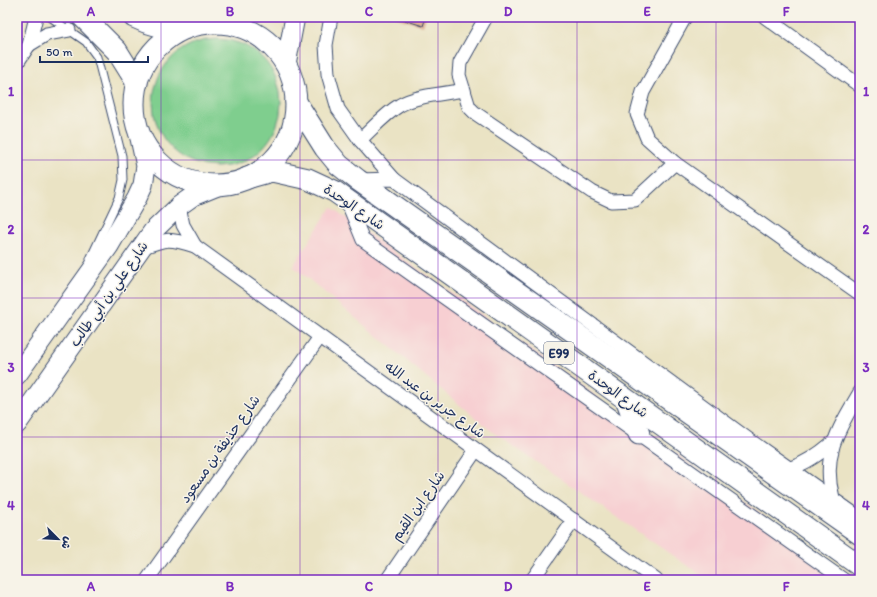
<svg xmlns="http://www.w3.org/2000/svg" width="877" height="597" viewBox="0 0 877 597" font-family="Itim,'Playpen Sans Arabic',sans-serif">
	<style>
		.built { fill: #f7cfd2 }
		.green { fill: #7fce8e; stroke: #4d7e76 }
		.building { fill: #d09575 }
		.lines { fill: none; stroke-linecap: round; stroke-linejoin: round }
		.lane-casing { stroke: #3a4a6d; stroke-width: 9 }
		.street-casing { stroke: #3a4a6d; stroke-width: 15 }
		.secondary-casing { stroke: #3a4a6d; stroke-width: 21 }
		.primary-casing { stroke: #3a4a6d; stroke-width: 23 }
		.lane { stroke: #fff; stroke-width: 7 }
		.street { stroke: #fff; stroke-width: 13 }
		.secondary { stroke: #fff; stroke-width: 19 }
		.primary { stroke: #fff; stroke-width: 21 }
		.grid { fill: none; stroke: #7b2cbf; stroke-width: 1; stroke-opacity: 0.55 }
		.labels { text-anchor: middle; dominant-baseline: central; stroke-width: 3; stroke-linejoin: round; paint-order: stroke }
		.shield { fill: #f7f3e8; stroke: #5d6a87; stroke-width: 1 }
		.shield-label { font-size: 13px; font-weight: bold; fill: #1b2f5e }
		.street-label { font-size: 14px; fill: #1b2f5e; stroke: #f7f3e8 }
		.neatline { fill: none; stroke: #7b2cbf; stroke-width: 1.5 }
		.grid-label { font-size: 13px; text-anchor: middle; font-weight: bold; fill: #7b2cbf }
	</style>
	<rect width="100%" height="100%" fill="#f7f3e8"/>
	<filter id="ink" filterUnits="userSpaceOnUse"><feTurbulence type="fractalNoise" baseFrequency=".025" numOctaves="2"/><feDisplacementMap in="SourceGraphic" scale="8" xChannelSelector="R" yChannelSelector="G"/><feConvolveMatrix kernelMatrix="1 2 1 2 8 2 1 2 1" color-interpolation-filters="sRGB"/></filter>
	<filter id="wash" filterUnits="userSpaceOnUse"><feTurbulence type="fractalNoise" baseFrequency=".012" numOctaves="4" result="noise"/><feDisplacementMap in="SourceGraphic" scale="16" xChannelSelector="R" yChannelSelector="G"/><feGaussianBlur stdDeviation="0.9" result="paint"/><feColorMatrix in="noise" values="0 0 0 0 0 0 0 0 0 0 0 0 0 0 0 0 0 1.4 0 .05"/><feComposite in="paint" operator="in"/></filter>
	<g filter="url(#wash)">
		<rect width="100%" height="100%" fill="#eae3c4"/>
		<path class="built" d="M331,207L854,580H708L491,431L293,266Z"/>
		<circle class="green" cx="217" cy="103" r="64"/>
		<g id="blocks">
			<path class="building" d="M395,17H426L423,26Z"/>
		</g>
	</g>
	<g filter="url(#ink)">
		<use href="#blocks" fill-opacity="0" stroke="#3a4a6d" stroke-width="1"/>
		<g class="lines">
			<g class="lane-casing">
				<path id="lane" d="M50,17L86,42L97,57L122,156L123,180L119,198L90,259"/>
			</g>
			<g class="street-casing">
				<g id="street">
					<path d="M331,17L326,45L328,74L338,109L360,140L394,179"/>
					<path d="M486,17L460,63L459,75L469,107L475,113L592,192L611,201L635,200L675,163L860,294"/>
					<path d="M765,17L860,86"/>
					<path d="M29,45L47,34L69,30"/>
					<path d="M17,63L29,45L36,17"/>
					<path d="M360,140C373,128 385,114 400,105C418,95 444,94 464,90"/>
					<path d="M675,163L647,138L637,114L643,92L685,17"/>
					<path d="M358,180L394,179L748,439L860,518"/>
					<path d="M347,201L363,240L844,580"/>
					<path d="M195,246L656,580"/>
					<path d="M141,248C167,238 169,238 195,246L183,225L179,206"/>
					<path d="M791,468C807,463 819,454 832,443"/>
					<path d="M833,498C821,455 839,428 860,392"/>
					<path d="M147,580L320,337"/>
					<path d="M387,580L476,450"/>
					<path d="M532,580L574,520"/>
				</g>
			</g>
			<g class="secondary-casing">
				<g id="secondary">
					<path d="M216,23L235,17"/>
					<path d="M286,64L295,17"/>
					<path d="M17,375L109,246L137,198L143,185L146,166L138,129"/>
					<path d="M17,424L153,231L179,206L193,196L220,185"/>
				</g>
			</g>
			<g class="primary-casing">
				<g id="primary">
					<path d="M83,17L117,51L137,83"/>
					<path d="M134,17C152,26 167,29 186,28"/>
					<circle cx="215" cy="104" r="81"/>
					<path d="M296,102L325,148L339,165L358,180L860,534"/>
					<path d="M247,178L272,171L308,179L334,191L860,566"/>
					<path d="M627,401L639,434"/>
				</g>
			</g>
			<use href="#lane" class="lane"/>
			<use href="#street" class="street"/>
			<use href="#secondary" class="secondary"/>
			<use href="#primary" class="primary"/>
		</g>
	</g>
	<path class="grid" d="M161,17V580M300,17V580M438,17V580M577,17V580M716,17V580M17,160H860M17,298H860M17,437H860"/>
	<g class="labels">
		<rect class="shield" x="544" y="342" width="30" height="22" rx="3"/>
		<g class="shield-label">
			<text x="559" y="353">E99</text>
		</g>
		<g class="street-label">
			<text transform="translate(354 207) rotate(34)">شارع الوحدة</text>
			<text transform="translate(109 294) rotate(-55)">شارع علي بن أبي طالب</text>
			<text transform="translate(618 394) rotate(36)">شارع الوحدة</text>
			<text transform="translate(435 400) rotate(36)">شارع جرير بن عبد الله</text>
			<text transform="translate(220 449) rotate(-55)">شارع حذيفة بن مسعود</text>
			<text transform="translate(418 506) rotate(-55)">شارع ابن القيم</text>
		</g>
	</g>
	<rect width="877" height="597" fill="none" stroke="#f7f3e8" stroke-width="44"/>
	<g transform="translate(58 539) rotate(114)" stroke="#f7f3e8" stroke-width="3" paint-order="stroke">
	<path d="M0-3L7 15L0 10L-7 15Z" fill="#1b2f5e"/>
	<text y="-6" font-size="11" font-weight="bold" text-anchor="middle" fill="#1b2f5e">ش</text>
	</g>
	<path d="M40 56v6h108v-6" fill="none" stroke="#1b2f5e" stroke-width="2"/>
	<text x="46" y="56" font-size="12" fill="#1b2f5e" stroke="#f7f3e8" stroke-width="3" paint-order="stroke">50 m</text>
	<rect x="22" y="22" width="833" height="553" class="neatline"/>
	<g class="grid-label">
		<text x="91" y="16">A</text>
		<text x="230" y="16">B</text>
		<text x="369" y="16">C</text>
		<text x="508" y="16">D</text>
		<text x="647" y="16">E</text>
		<text x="786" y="16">F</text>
		<text x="11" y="96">1</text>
		<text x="866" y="96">1</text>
		<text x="11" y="234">2</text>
		<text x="866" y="234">2</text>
		<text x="11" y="372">3</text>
		<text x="866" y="372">3</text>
		<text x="11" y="510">4</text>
		<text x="866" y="510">4</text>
		<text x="91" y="591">A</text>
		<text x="230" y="591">B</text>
		<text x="369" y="591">C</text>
		<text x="508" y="591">D</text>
		<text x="647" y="591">E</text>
		<text x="786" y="591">F</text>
	</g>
</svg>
